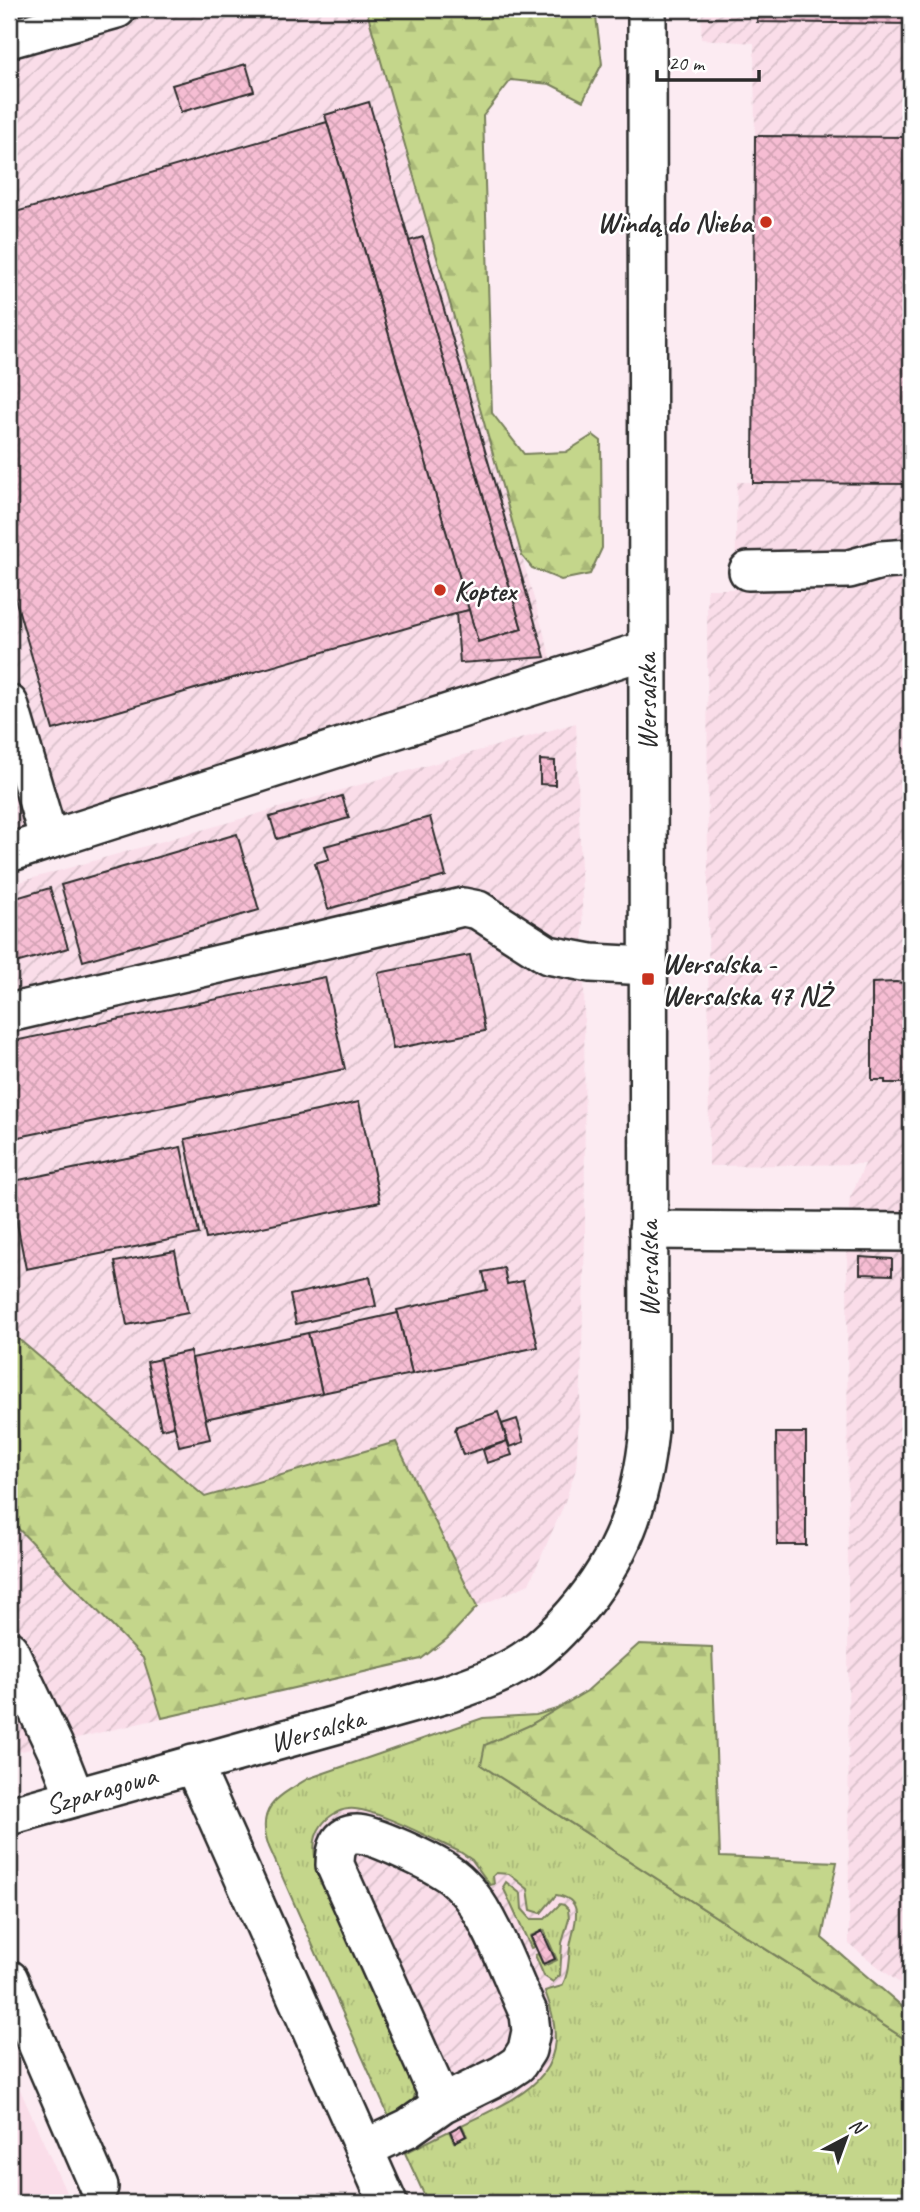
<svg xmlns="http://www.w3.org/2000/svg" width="920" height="2212" viewBox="0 0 920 2212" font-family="Caveat,sans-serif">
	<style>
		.built { fill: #fadde9 }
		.industrial { fill: url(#industrial-furrows) }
		.grass { fill: url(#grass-tufts); stroke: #78805b; stroke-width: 2 }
		.forest { fill: url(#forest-firs); stroke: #78805b; stroke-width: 2 }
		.building { fill: url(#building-cross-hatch); stroke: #2b2b2b; stroke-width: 2 }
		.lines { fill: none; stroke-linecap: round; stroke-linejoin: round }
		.minor-casing { stroke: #2b2b2b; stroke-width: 42 }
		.minor { stroke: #fff; stroke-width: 37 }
		.poi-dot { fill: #c8321e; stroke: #fff; stroke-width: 2.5 }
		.labels { text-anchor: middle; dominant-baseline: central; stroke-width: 5; stroke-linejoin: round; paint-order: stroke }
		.poi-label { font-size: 28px; font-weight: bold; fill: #2b2b2b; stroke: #fff; text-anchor: start }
		.street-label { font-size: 28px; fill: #2b2b2b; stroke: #fff }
	</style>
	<defs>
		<pattern id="industrial-furrows" width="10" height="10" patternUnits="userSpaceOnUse" patternTransform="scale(1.75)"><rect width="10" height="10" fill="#fadde9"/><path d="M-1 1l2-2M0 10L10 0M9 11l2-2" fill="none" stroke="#d6bec8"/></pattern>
		<pattern id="grass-tufts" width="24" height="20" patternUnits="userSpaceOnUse" patternTransform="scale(1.75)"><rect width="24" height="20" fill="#c4d68b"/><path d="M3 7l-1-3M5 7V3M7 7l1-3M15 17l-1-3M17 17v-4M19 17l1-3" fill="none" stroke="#a9b878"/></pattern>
		<pattern id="forest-firs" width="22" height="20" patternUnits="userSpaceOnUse" patternTransform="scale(1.75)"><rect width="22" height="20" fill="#c4d68b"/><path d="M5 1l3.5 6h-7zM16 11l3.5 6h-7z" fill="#a9b878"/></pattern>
		<pattern id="building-cross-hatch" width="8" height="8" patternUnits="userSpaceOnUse" patternTransform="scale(1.75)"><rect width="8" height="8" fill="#f6bdd3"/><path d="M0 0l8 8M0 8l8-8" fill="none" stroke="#d3a3b5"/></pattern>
	</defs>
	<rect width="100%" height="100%" fill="#fcebf2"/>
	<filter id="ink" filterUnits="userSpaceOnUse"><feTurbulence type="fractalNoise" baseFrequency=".0143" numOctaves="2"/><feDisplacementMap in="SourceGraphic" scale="14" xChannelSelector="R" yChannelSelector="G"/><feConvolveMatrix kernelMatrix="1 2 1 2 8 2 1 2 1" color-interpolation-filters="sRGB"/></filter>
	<g filter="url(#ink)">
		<path class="built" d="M9,2065L69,2199L61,2203H9Z"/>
		<g class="industrial">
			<path d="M9,9H378L367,13L554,669L9,837Z"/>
			<path d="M702,9H911V137L755,136L754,43L701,39Z"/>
			<path d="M737,482L911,484V1992L849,1944L847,1232L850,1198L865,1164L709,1166L707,589H735Z"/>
			<path d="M576,723L584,961L585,1237L581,1383L576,1469L563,1507L529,1584L477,1607L396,1442L205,1497L9,1331V885Z"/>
			<path d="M9,1520L143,1658L162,1718L9,1754Z"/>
			<path d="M327,1789L589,1900L552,2112L427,2173L268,1811Z"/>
		</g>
		<g class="grass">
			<path d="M560,1708L530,1725L481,1765L911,2043V2203H428L405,2153L449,2131L454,2142L467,2136L462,2125C527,2093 577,2075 545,1991L562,1986C569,1973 568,1962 570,1948C572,1928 589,1900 556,1895L541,1913L531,1910L528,1889L509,1874L496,1873L493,1876L494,1884L490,1885L472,1860L460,1852C438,1842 369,1805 348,1809C338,1810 327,1817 321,1826C313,1837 313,1849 316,1862L415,2087C416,2104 406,2115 389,2117L269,1847C255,1808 277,1797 307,1779L483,1718L536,1715Z"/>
			<path d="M506,1882L521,1894L522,1909L531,1919H545L560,1904L564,1905L568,1909L569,1919L562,1943L560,1975L553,1982L544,1976L535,1955L538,1954L544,1966L557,1960L544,1930L530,1936L534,1947L531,1948L503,1887Z"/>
		</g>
		<g class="forest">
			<path d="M378,9H595L602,64L583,101L550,84L511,80L483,116L492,413L524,454L566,452L593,435L601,441L602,548L590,574L561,580L532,568L522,556L367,12Z"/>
			<path d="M9,1331L205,1497L396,1442L477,1607L448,1638L421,1659L162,1718L143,1658L9,1519Z"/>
			<path d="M639,1644L712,1647L720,1857L837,1862L822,1938L911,2014V2043L481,1765L485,1745L530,1725L587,1691Z"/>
		</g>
		<g class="building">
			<path d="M757,9H911V24L757,22Z"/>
			<path d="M246,64L254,91L181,112L172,85Z"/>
			<path d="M369,102L522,629L478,642L325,115Z"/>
			<path d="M327,122L469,610L53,730L9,577V214Z"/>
			<path d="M755,136L911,137V484L753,483Z"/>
			<path d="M423,237L545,657L460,663L456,613L469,610L478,642L522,629L409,241Z"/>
			<path d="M540,760L555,761V785L540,784Z"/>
			<path d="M342,796L349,818L277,839L270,817Z"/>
			<path d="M430,817L446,876L328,909L315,863L329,859L325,846Z"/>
			<path d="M237,834L259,910L83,961L61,885Z"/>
			<path d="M50,888L68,948L9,965V900Z"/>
			<path d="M470,955L485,1031L393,1049L378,973Z"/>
			<path d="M325,977L345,1069L9,1139V1042Z"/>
			<path d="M896,982L911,984V1080H906L907,1083H885V1080H872V983Z"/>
			<path d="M359,1102L380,1202L206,1239L185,1139Z"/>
			<path d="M181,1147L199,1234L26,1269L9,1182Z"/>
			<path d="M175,1251L188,1313L127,1325L115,1262Z"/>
			<path d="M860,1257L892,1259V1275L860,1274Z"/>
			<path d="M504,1268L507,1284L523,1281L538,1347L412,1374L397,1310L487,1290L483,1272Z"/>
			<path d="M370,1277L376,1306L296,1324L290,1295Z"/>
			<path d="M398,1313L412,1374L322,1393L308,1333Z"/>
			<path d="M308,1333L322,1393L205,1419L192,1358Z"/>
			<path d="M190,1351L210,1439L179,1446L159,1358Z"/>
			<path d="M160,1359L174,1426L161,1429L147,1362Z"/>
			<path d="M498,1412L507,1441L463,1455L455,1430L457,1426Z"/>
			<path d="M517,1419L524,1442L510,1447L502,1424Z"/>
			<path d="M776,1433H806V1545H777Z"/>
			<path d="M507,1441L512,1455L487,1463L483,1450Z"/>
			<path d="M542,1931L555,1959L543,1964L531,1937Z"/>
			<path d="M461,2125L466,2136L455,2142L450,2131Z"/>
		</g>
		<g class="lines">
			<g class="minor-casing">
				<g id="minor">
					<path d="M9,39L117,9"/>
					<path d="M748,571L849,569L881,560L911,558"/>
					<path d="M9,704L49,840L646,650"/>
					<path d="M9,853L49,840"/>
					<path d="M9,1013L463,907L478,910L548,955L591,963L648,966"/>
					<path d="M648,1230L911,1232"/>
					<path d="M9,1650L58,1754L75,1797"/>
					<path d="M193,1764L388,2203"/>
					<path d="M9,1816L450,1693C475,1684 500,1676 523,1661C542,1649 559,1631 574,1614C622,1558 642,1502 649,1430L647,9"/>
					<path d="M9,1979L99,2187"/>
					<path d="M364,2149L408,2128L442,2104L503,2074L518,2064L527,2050L531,2031L529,2014C512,1979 493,1923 469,1893C463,1886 454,1877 446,1872C431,1862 373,1834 357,1834C338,1834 335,1850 335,1865L442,2104"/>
				</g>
			</g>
			<use href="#minor" class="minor"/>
		</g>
	</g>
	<g class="poi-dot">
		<circle cx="766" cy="222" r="7"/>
		<circle cx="440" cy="590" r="7"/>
		<rect x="641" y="972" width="14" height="14" rx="3.5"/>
	</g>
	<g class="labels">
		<g class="poi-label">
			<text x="752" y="222" text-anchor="end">Windą do Nieba</text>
			<text x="454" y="590">Koptex</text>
			<text x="662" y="963">Wersalska -<tspan x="662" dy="32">Wersalska 47 NŻ</tspan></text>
		</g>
		<g class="street-label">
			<text transform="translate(646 702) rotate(-90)">Wersalska</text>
			<text transform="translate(648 1269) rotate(-90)">Wersalska</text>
			<text transform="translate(317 1730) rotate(-16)">Wersalska</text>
			<text transform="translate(101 1790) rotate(-16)">Szparagowa</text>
		</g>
	</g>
	<rect width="920" height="2212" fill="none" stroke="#fff" stroke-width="35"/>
	<rect x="18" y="18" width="885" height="2177" fill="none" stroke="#2b2b2b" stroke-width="2.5" filter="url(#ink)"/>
	<g transform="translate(846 2138) rotate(41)" stroke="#ffffff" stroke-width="5" paint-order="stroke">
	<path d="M0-5L12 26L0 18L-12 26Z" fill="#2b2b2b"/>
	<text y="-10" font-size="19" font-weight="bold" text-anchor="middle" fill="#2b2b2b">N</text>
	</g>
	<path d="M657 70v10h102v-10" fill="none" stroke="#2b2b2b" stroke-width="3.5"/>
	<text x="668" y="70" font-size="21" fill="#2b2b2b" stroke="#ffffff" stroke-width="5" paint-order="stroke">20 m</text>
</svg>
